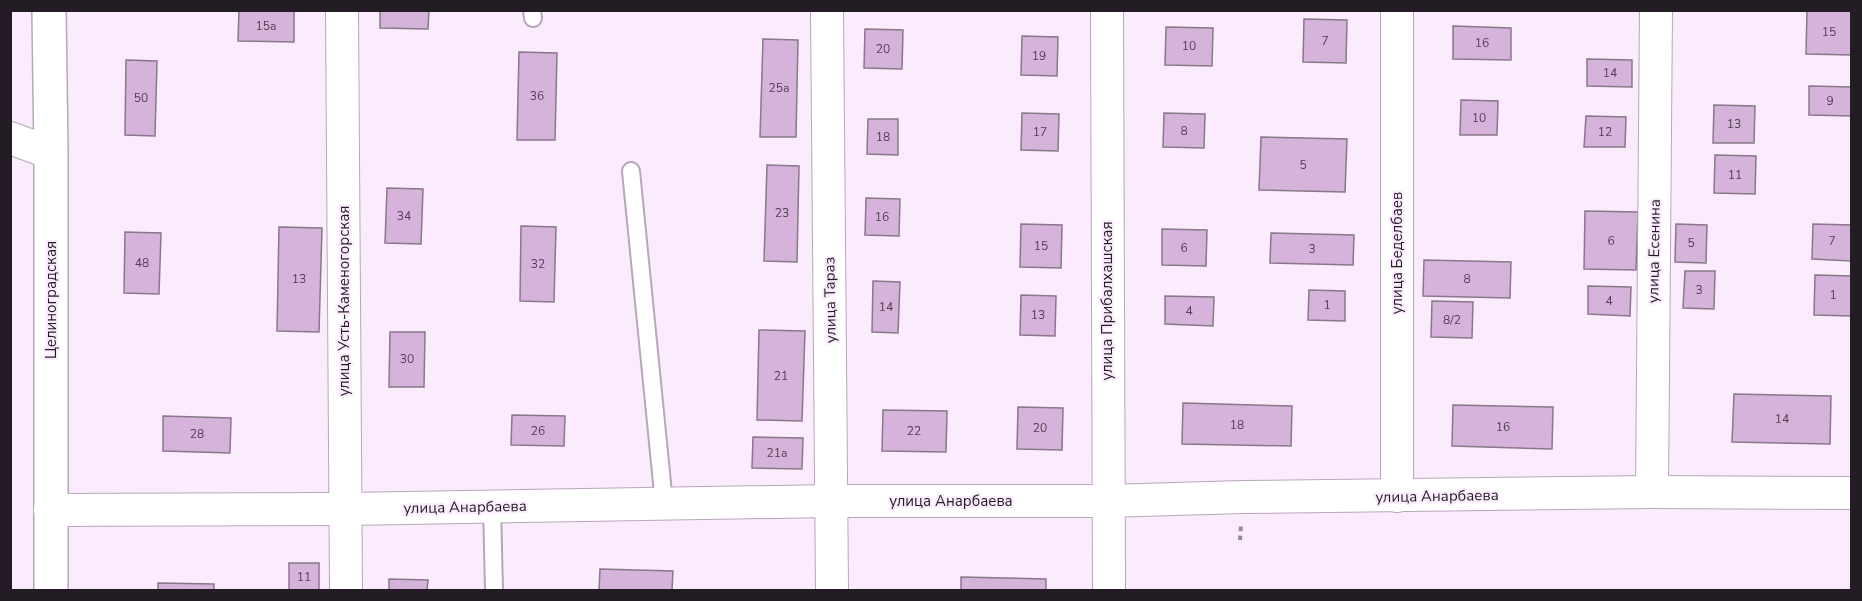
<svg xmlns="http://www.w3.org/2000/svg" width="1862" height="601" viewBox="0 0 1862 601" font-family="'Nunito Sans',sans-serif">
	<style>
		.building { fill: #d6b3db; stroke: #88788a; stroke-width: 1.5 }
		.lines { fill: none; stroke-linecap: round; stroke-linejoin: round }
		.service-casing { stroke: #b8a6ba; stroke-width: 20 }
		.minor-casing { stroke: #b8a6ba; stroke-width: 34 }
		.tertiary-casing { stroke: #b8a6ba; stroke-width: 36 }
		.path { stroke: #938895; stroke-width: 4; stroke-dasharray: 4.5 4.5; stroke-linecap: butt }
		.service { stroke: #fff; stroke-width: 16 }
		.minor { stroke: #fff; stroke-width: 32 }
		.tertiary { stroke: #fff; stroke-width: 33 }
		.labels { text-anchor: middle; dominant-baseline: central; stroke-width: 4.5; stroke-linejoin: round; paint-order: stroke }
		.number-label { font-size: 12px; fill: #504252 }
		.street-label { font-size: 15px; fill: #231c24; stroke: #fbecfd }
	</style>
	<rect width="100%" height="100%" fill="#fbecfd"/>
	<g class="building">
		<path d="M239,10H294V42L238,41Z"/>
		<path d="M380,10H429L428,29L380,28Z"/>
		<path d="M1807,10H1852V55L1806,54Z"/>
		<path d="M1304,19L1347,20L1346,63L1303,62Z"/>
		<path d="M1453,26L1511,28V60L1453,59Z"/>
		<path d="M1166,27L1213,28L1212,66L1165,65Z"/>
		<path d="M865,29L903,30L902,69L864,68Z"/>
		<path d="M1022,36L1058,37L1057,76L1021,75Z"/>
		<path d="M763,39L798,40L796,137H760Z"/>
		<path d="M519,52L557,53L555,140H517Z"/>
		<path d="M1587,59L1632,60V87L1587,86Z"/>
		<path d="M126,60L157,61L155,136L125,135Z"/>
		<path d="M1809,86L1852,87V116L1809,115Z"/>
		<path d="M1461,100L1498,101L1497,135H1460Z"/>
		<path d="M1714,105L1755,106L1754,143H1713Z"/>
		<path d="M1022,113L1059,114L1058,151L1021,150Z"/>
		<path d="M1164,113L1205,114L1204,148L1163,147Z"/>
		<path d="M1586,116L1626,117L1625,147H1584Z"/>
		<path d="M868,119H898V155L867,154Z"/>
		<path d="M1261,137L1347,139L1345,192L1259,190Z"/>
		<path d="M1715,155L1756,156L1755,194L1714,193Z"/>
		<path d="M767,165L799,166L797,262L764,261Z"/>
		<path d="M387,188L423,189L421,244L385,243Z"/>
		<path d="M866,198L900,199L899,236L865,235Z"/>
		<path d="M1585,211L1638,212L1636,270L1584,269Z"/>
		<path d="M1021,224L1062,225L1061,268L1020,267Z"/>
		<path d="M1676,224L1707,225L1706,263L1675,262Z"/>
		<path d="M1813,224L1852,225L1851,261L1812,259Z"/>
		<path d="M521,226L556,227L554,302L520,301Z"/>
		<path d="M279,227L322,228L319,332L277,331Z"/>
		<path d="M1162,229L1207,230L1206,266L1162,265Z"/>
		<path d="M125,232L161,233L159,294L124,293Z"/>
		<path d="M1271,233L1354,235L1353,265L1270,263Z"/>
		<path d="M1424,260L1511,262L1510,298L1423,296Z"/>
		<path d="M1685,271H1715L1714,309L1683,308Z"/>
		<path d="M1815,275L1852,276V316L1814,315Z"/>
		<path d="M873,281L900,282L898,333L872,332Z"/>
		<path d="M1588,286L1631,287L1630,316L1588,314Z"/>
		<path d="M1309,290L1345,291V321L1308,320Z"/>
		<path d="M1021,295L1056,296L1055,336L1020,335Z"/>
		<path d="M1165,296L1214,297L1213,326L1165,324Z"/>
		<path d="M1432,301L1473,302L1472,338L1431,337Z"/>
		<path d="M759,330L805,331L802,421L757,420Z"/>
		<path d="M390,332H425L424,387H389Z"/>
		<path d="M1734,394L1831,396L1830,444L1732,442Z"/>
		<path d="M1183,403L1292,406L1291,446L1182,444Z"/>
		<path d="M1453,405L1553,407L1552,449L1452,446Z"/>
		<path d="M1018,407L1063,408L1062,450L1017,449Z"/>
		<path d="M883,410L947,411L946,452L882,451Z"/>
		<path d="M512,415L565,416L564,446L511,445Z"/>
		<path d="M163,416L231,418L230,453L163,451Z"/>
		<path d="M753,437L803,438L802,469L752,468Z"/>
		<rect x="289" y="563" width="30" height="27"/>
		<path d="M600,569L673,571L672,590H599Z"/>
		<path d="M961,577L1046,579V590H961Z"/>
		<path d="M389,579L428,580L427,590H389Z"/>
		<path d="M158,583L214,584V590H158Z"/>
	</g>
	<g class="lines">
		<g class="service-casing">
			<g id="service">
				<path d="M532,10L533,18"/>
				<path d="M631,171L664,503"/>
				<path d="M492,506L494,590"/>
			</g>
		</g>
		<g class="minor-casing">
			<g id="minor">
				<path d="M342,10L346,590"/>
				<path d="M827,10L832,590"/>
				<path d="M1107,10L1109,590"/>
				<path d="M10,138L51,153"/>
				<path d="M1652,492L1656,10"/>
				<path d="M1397,496V10"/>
				<path d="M50,510L345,509L831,501H1108L1242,497L1652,492L1852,493"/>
			</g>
		</g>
		<g class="tertiary-casing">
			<path id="tertiary" d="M49,10L51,153V590"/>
		</g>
		<path class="path" d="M1240,540L1241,525"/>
		<use href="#service" class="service"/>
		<use href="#minor" class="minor"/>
		<use href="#tertiary" class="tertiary"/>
	</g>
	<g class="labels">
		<g class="number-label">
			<text x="266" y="26">15а</text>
			<text x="1829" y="32">15</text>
			<text x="1325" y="41">7</text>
			<text x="1482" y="43">16</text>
			<text x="1189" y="46">10</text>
			<text x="883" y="49">20</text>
			<text x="1039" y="56">19</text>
			<text x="1610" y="73">14</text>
			<text x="779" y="88">25а</text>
			<text x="537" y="96">36</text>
			<text x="141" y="98">50</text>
			<text x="1830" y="101">9</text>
			<text x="1479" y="118">10</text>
			<text x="1734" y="124">13</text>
			<text x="1184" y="131">8</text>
			<text x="1040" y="132">17</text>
			<text x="1605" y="132">12</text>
			<text x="883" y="137">18</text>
			<text x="1303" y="165">5</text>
			<text x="1735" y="175">11</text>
			<text x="782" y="213">23</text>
			<text x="404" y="216">34</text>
			<text x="882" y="217">16</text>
			<text x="1611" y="241">6</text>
			<text x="1832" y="241">7</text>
			<text x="1691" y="243">5</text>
			<text x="1041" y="246">15</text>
			<text x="1184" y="248">6</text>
			<text x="1312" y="249">3</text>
			<text x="142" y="263">48</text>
			<text x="538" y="264">32</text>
			<text x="299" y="279">13</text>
			<text x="1467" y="279">8</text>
			<text x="1699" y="290">3</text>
			<text x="1833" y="295">1</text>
			<text x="1609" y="301">4</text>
			<text x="1327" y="305">1</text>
			<text x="886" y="307">14</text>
			<text x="1189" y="311">4</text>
			<text x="1038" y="315">13</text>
			<text x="1452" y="320">8/2</text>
			<text x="407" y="359">30</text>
			<text x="781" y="376">21</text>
			<text x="1782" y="419">14</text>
			<text x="1237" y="425">18</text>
			<text x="1503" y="427">16</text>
			<text x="1040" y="428">20</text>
			<text x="538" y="431">26</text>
			<text x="914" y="431">22</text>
			<text x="197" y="434">28</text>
			<text x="777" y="453">21а</text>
			<text x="304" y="577">11</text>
		</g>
		<g class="street-label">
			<text transform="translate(1654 251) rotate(-89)">улица Есенина</text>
			<text transform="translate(1397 253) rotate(-90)">улица Беделбаев</text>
			<text transform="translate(51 300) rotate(-90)">Целиноградская</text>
			<text transform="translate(830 300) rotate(-91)">улица Тараз</text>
			<text transform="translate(344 301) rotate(-90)">улица Усть-Каменогорская</text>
			<text transform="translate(1107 301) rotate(-90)">улица Прибалхашская</text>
			<text transform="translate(1437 496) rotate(-1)">улица Анарбаева</text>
			<text x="951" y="501">улица Анарбаева</text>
			<text transform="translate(465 507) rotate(-1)">улица Анарбаева</text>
		</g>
	</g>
	<rect width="1862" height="601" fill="none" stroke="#231c24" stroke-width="24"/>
</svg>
